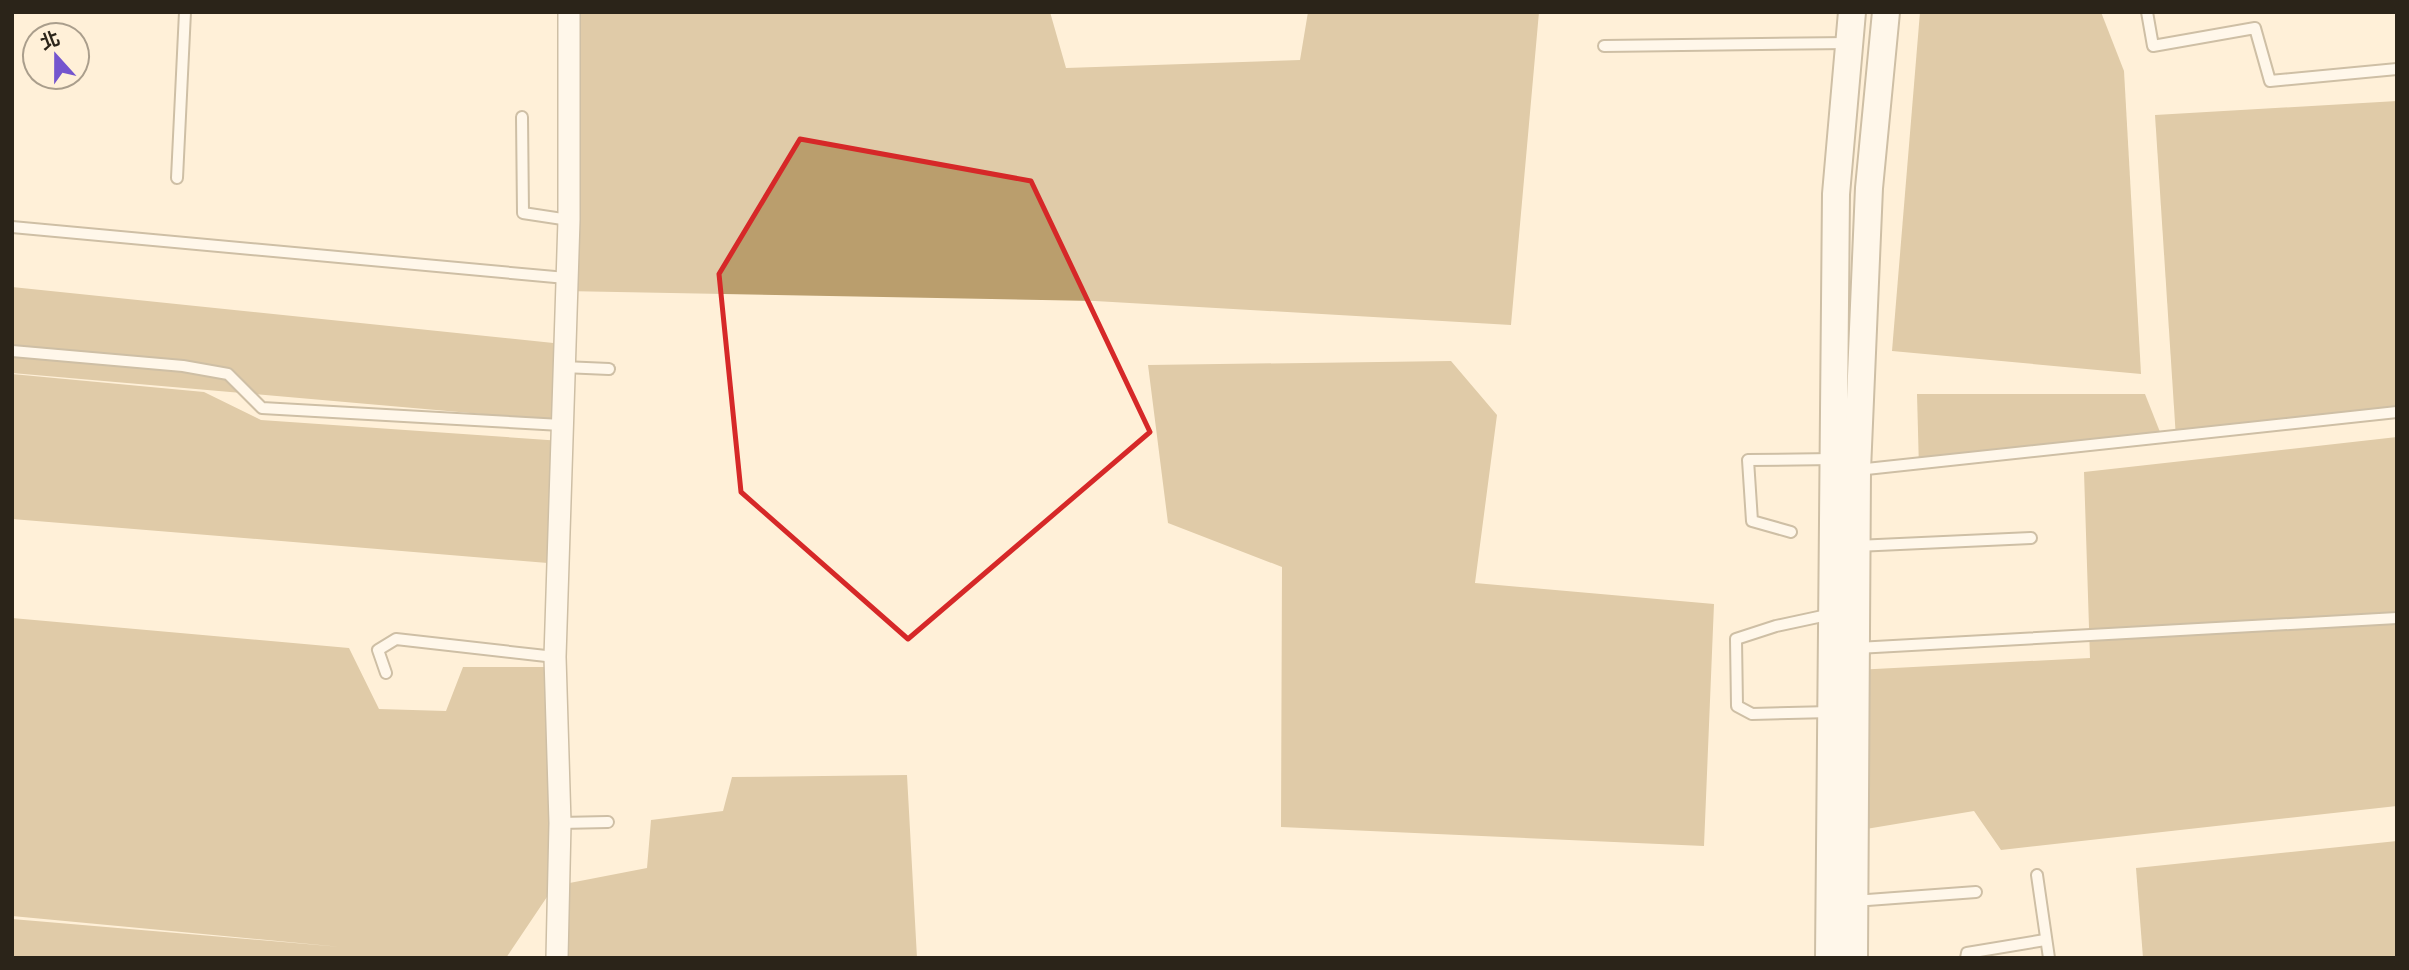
<svg xmlns="http://www.w3.org/2000/svg" width="2409" height="970" viewBox="0 0 2409 970" font-family="Rubik,'Noto Sans TC',sans-serif">
	<style>
		.water { fill: #ba9e6d }
		.lines { fill: none; stroke-linecap: round; stroke-linejoin: round }
		.service-casing { stroke: #938367; stroke-width: 14 }
		.minor-casing { stroke: #938367; stroke-width: 24 }
		.tertiary-casing { stroke: #938367; stroke-width: 30 }
		.service { stroke: #fff; stroke-width: 10 }
		.minor { stroke: #fff; stroke-width: 21 }
		.tertiary { stroke: #fff; stroke-width: 26 }
		.marked { fill: none; stroke: #d62828; stroke-width: 5; stroke-linejoin: round }
	</style>
	<rect width="100%" height="100%" fill="#fff0d8"/>
	<g class="water">
		<path d="M567,12H1050L1066,68L1300,60L1308,12H1539L1511,325L1095,301L564,291Z"/>
		<path d="M1920,12H2101L2124,71L2141,374L1892,351Z"/>
		<path d="M2397,101V415L2176,438L2155,115Z"/>
		<path d="M12,287L563,344L562,421L12,373Z"/>
		<path d="M1451,361L1497,415L1475,583L1714,604L1704,846L1281,827L1282,567L1168,523L1148,365Z"/>
		<path d="M12,374L204,392L261,420L562,441L560,564L12,519Z"/>
		<path d="M1917,394H2145L2162,437L1919,469Z"/>
		<path d="M2397,437V806L2001,850L1974,811L1836,834V671L2090,658L2084,472Z"/>
		<path d="M12,618L349,648L379,709L446,711L463,667H558L554,886L647,868L651,820L723,811L732,777L907,775L917,958H552L553,888L506,958H12V919L341,947L12,916Z"/>
		<path d="M2397,841V958H2143L2136,868Z"/>
	</g>
	<g class="lines">
		<g class="service-casing">
			<g id="service">
				<path d="M2147,12L2153,46L2255,28L2270,81L2397,69"/>
				<path d="M1604,46L1849,43"/>
				<path d="M522,117L523,213L569,220"/>
				<path d="M177,178L185,12"/>
				<path d="M12,227L566,278"/>
				<path d="M12,351L183,366L228,374L262,408L561,425"/>
				<path d="M563,367L609,369"/>
				<path d="M1857,470L2397,412"/>
				<path d="M1791,532L1752,521L1748,460L1834,459"/>
				<path d="M1856,546L2031,538"/>
				<path d="M1857,648L2397,618"/>
				<path d="M386,673L378,650L396,639L555,657"/>
				<path d="M1831,712L1752,714L1737,706L1736,639L1776,626L1832,614"/>
				<path d="M560,823L608,822"/>
				<path d="M2037,875L2049,958"/>
				<path d="M1854,901L1976,892"/>
				<path d="M1966,958L1967,953L2045,940"/>
			</g>
		</g>
		<g class="minor-casing">
			<path id="minor" d="M557,958L560,823L555,657L569,220V12"/>
		</g>
		<g class="tertiary-casing">
			<g id="tertiary">
				<path d="M1829,958L1836,194L1852,12"/>
				<path d="M1854,958L1857,470L1869,188L1886,12"/>
			</g>
		</g>
		<use href="#service" class="service"/>
		<use href="#minor" class="minor"/>
		<use href="#tertiary" class="tertiary"/>
	</g>
	<path d="M0 0H2409V970H0ZM800,139L1031,181L1150,432L908,639L741,492L719,274Z" fill="#fff0d8" fill-opacity=".55" fill-rule="evenodd"/>
	<path class="marked" d="M800,139L1031,181L1150,432L908,639L741,492L719,274Z"/>
	<rect width="2409" height="970" fill="none" stroke="#2b2419" stroke-width="28"/>
	<g transform="translate(56 56) rotate(339)"><circle r="33" fill="#fff0d8" stroke="#aa9e8c" stroke-width="2"/>
	<path d="M0-5L12 26L0 18L-12 26Z" fill="#7455ce"/>
	<text y="-10" font-size="19" font-weight="bold" text-anchor="middle" fill="#2b2419">北</text>
	</g>
</svg>
